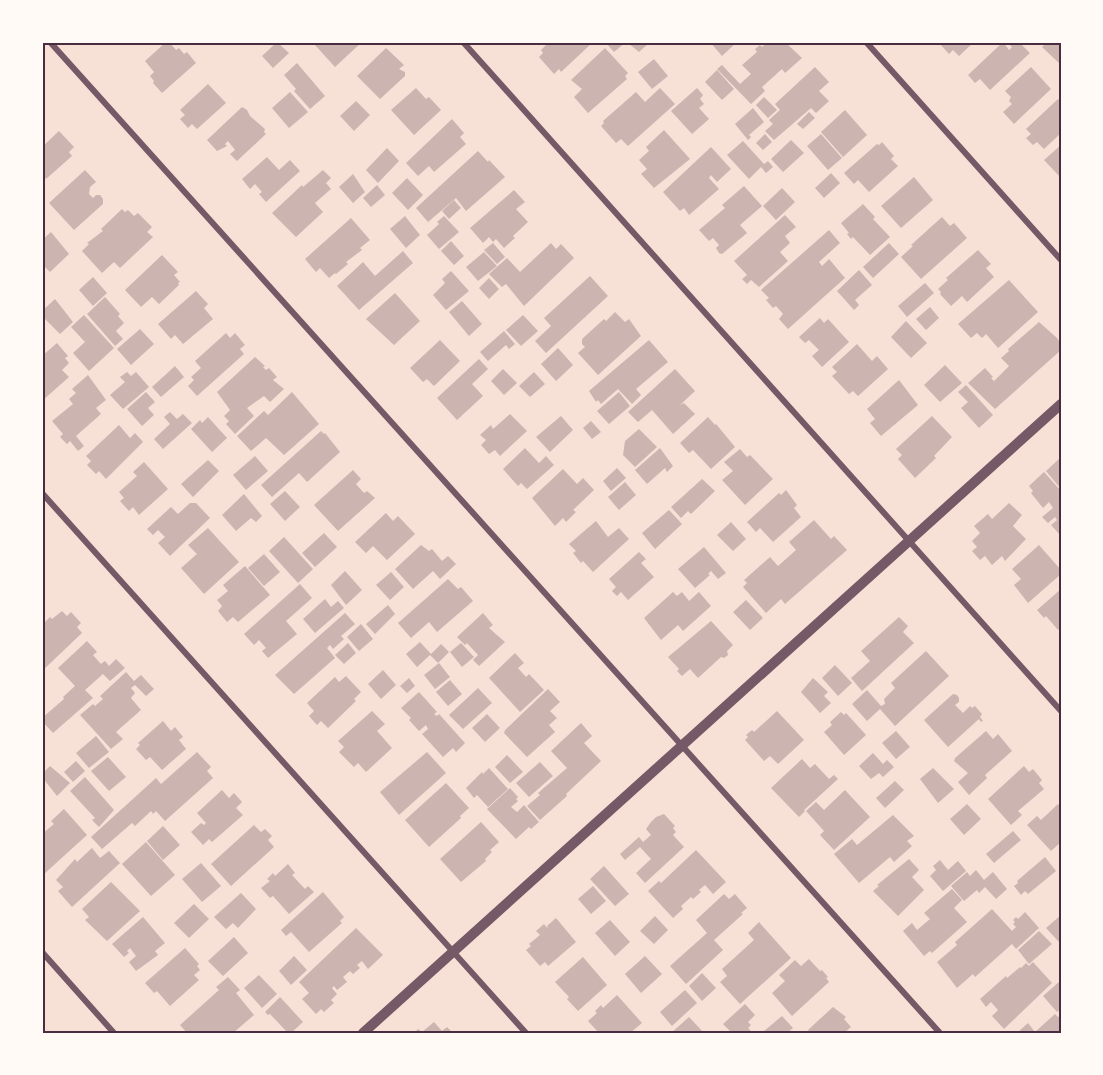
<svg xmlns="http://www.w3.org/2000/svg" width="1103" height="1075" viewBox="0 0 1103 1075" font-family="Raleway,sans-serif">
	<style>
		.building { fill: #ccb4b1 }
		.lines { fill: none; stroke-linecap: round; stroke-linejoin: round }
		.minor { stroke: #755966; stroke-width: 6 }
		.tertiary { stroke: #755966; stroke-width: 10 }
		.neatline { fill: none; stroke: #4a2c40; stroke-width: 2 }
	</style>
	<rect width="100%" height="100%" fill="#f7e1d7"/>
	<g class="building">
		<path d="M166,42H169L176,50L179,48L184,54L187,52L196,63L162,93L153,83L154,81L150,76L154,72L145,61Z"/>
		<path d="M277,42L289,53L273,68L262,56Z"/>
		<path d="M317,42H362L335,67L314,44Z"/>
		<path d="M549,42H591L592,43L561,72L559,69L554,74L539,57L543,53L541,50Z"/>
		<path d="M605,42H626L614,52Z"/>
		<path d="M630,42H650L639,52L628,43Z"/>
		<path d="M710,42H737L722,56Z"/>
		<path d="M768,42H785L802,58L785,73L782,69L762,87L765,91L751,104L717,69L722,65L740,84L751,74L742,65L757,52L755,49L760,45L762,47Z"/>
		<path d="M942,42H974L959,56L953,50L949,54L940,44Z"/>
		<path d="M1003,42L1009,50L1012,47L1009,44L1011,42H1019L1030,53L990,90L980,79L975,83L968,75Z"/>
		<path d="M1048,42H1061V65L1042,47Z"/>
		<path d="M386,48L404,65L399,69L405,72V76L380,99L357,76Z"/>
		<path d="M605,48L628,73L625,76L627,79L588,113L574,97L582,89L571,80Z"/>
		<path d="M654,59L668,76L652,89L638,72Z"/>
		<path d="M297,63L325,96L310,109L294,91L296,89L284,75Z"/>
		<path d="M815,67L829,82L819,91L829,101L816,113L811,108L774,140L765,131L773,124L769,120L780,110L775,104Z"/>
		<path d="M1031,67L1051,89L1014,124L1003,112L1012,104L1009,101L1011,97L1005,91Z"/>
		<path d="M717,70L734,89L722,100L705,82Z"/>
		<path d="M208,84L226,103L197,129L192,124L188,128L180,119L185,115L180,110Z"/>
		<path d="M416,88L426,99L429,97L441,110L414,135L391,110Z"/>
		<path d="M660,88L675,104L628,146L621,139L616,143L601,126L604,123L603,121L636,92L645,102Z"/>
		<path d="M697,88L703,95L700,99L704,104L699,108L709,119L692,134L671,111Z"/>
		<path d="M290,92L308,112L289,128L272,108Z"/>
		<path d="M764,97L777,110L768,118L756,105Z"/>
		<path d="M1058,99L1061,102V109L1059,111L1061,114V133L1044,149L1037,142L1033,145L1026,138L1031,134L1026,129Z"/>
		<path d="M356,101L370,115L354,131L340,116Z"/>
		<path d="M242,107L247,110L250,116L265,129L264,132L266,134L237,161L230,154L235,150L228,141L225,144L227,146L217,151L207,140Z"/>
		<path d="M753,108L764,122L749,135L751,137L748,140L735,124Z"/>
		<path d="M845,110L867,135L843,157L821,132Z"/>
		<path d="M809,112L815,118L803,129L797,124Z"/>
		<path d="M452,119L464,133L460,137L466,144L434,172L429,166L418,176L406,163Z"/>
		<path d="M664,130L690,159L654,188L641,174L647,169L639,160L649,151L646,147Z"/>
		<path d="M59,131L74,147L69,152L72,156L46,179L44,176L42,178V147Z"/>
		<path d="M765,134L772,142L763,150L756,143Z"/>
		<path d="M821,134L842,158L828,170L807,146Z"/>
		<path d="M791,140L804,153L783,172L771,159Z"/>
		<path d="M743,141L764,164L768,161L773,167L766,173L761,167L749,179L727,155Z"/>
		<path d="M882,142L894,156L891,159L898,166L869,192L858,180L854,184L844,173L877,144L879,145Z"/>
		<path d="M1061,145V178L1044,160Z"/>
		<path d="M711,147L731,169L717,182L711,175L709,178L719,189L689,215L684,208L680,211L663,192Z"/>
		<path d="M387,148L399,161L378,183L366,170Z"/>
		<path d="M478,151L488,162L489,160L505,177L466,211L456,198L428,222L416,208Z"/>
		<path d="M267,157L279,170L290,160L300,171L266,202L259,194L262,192L255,184L250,189L242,179Z"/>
		<path d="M85,170L96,182L90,187L89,194L93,198L96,195H100L103,199V204L74,230L49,203Z"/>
		<path d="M323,170L331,178L326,183L331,189L315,203L323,212L296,237L272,213L302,185L303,187Z"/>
		<path d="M831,173L840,183L824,198L815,188Z"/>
		<path d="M353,174L365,192L353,203L339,187Z"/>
		<path d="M914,177L933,200L901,228L881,206Z"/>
		<path d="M407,178L423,195L408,210L392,193Z"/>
		<path d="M377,185L385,195L371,207L363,198Z"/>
		<path d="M744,186L762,206L740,225L747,233L722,254L719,253L716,248L719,245L713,238L709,241L699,230L725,208L722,205Z"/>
		<path d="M782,188L795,202L776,220L763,206Z"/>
		<path d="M514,190L525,202L516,209L528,222L513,236L515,238L504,248L496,239L493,242L489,237L483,243L470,228Z"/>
		<path d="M454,200L461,208L449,219L442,211Z"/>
		<path d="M863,204L875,217L873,219L890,237L870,255L853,237L851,239L847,234L849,233L841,223Z"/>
		<path d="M122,209L125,212L128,210L134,216L138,213L152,227L147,232L153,237L120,268L114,262L102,273L82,251L89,244L87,243L103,231L101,229Z"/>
		<path d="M785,215L796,227L785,236L790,243L780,252L788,261L759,287L751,280L747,284L742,279L747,275L734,261Z"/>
		<path d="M405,216L420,235L406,248L390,229Z"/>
		<path d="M444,216L459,232L439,249L427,235L439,224L437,222Z"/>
		<path d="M942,217L950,226L954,223L967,238L921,279L901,257L913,246L911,245Z"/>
		<path d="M351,218L370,240L360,248L362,250L346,262L348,264L336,274L335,273L329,278L320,268L316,272L305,259Z"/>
		<path d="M829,230L840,243L819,262L822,266L829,259L845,278L788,329L779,319L783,314L776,306L773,308L766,300L769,298L761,290Z"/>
		<path d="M51,232L69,254L50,272L42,264V240Z"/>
		<path d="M451,241L464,256L454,265L441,251Z"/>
		<path d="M493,243L505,257L497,264L484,250Z"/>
		<path d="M551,243L556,249L561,244L574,258L524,306L506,284L502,287L489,274L507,258L520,272Z"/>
		<path d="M889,243L899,254L873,278L863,267Z"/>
		<path d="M978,250L991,264L986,268L994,277L967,302L962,296L951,306L940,294L941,292L938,289L948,280L946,278Z"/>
		<path d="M403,251L413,263L359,310L337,286L363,262L375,276Z"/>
		<path d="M484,252L497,266L478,281L466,267Z"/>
		<path d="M162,255L178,272L174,275L180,282L178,283L179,285L159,304L152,297L141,307L125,290Z"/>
		<path d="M859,270L872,285L855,300L859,305L854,310L837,291Z"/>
		<path d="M451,271L469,291L446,310L433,295L445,283L442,279Z"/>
		<path d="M590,276L608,296L546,353L535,341L551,326L544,318Z"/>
		<path d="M93,277L107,293L93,306L79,290Z"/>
		<path d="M489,278L499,289L489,299L479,288Z"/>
		<path d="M1009,280L1038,312L998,348L986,334L982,338L977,333L971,338L958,324Z"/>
		<path d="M925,283L934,293L907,317L898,306Z"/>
		<path d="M196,291L208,304L204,308L213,319L183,344L175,335L171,339L158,324Z"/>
		<path d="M395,293L420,321L394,345L366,319Z"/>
		<path d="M105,297L120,314L118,316L124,323L116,331L123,339L115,346L87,314Z"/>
		<path d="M55,299L73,322L60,334L42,316V311Z"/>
		<path d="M462,301L482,324L469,336L449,312Z"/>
		<path d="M930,307L939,318L926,330L916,319Z"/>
		<path d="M615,312L625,322L629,319L641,336L598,375L578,353L585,347L582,344V339L604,319L606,321Z"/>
		<path d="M84,315L114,348L89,371L73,353L85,342L71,327Z"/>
		<path d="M523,315L538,331L521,346L506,330Z"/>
		<path d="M820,318L824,323L828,319L849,342L822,367L812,356L819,350L809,340L805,343L799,337Z"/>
		<path d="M906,321L927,343L911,358L891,337Z"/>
		<path d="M1039,322L1057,338L1061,344V350L995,409L968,383L985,368L993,377L991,378L994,381L1009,366L1001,358L1009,351L1008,349Z"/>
		<path d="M140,329L154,344L131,365L117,349Z"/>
		<path d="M504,331L515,344L509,349L506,345L488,361L480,352Z"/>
		<path d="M226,333L230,338L235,333L245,345L240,349L244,354L197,396L188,386L194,380L191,377L201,368L195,361Z"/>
		<path d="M440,340L460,361L434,386L427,379L423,382L410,368Z"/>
		<path d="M649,340L668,362L636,389L641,395L632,404L618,389L601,404L598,400L596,402L589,391Z"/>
		<path d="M57,343L68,356L65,358L69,363L62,370L69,377L42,401V356Z"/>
		<path d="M857,344L872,361L877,356L888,369L858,396L853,391L849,394L832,376L837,372L832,367Z"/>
		<path d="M558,348L573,365L556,381L541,364Z"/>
		<path d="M255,357L265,366L263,367L266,370L269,368L277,377L273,380L284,389L270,402L264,396L247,408L254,416L235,434L226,424L229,421L224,416L230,410L217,392Z"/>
		<path d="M479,359L488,369L472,384L483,396L457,420L437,398Z"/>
		<path d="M945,365L962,383L940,402L924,385Z"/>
		<path d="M175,366L184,377L161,397L152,387Z"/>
		<path d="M503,369L517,383L504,395L491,381Z"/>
		<path d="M675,369L695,391L680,405L684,403L695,414L673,434L652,410L638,422L628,412Z"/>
		<path d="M127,372L131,376L136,372L149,387L123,409L110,395L125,382L120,377Z"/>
		<path d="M534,372L545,384L530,397L519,386Z"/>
		<path d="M88,375L106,400L96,408L101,414L76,436L84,446L78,451L70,441L67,444L60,437L63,434L52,421L73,404L69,399L76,393L72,389Z"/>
		<path d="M899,380L918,405L881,436L870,423L875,419L867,409Z"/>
		<path d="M966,385L993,415L979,428L961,408L968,402L958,392Z"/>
		<path d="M146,392L155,402L148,408L154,415L142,426L127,409Z"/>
		<path d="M292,392L319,424L284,455L266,438L251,451L237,436L264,411L268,415Z"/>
		<path d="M619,392L630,406L609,424L597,411Z"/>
		<path d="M170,412L177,419L183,414L192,423L163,449L154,439L170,424L164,417Z"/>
		<path d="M510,414L527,431L500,456L495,450L489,454L481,445L486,440L480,435L491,425L493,429Z"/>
		<path d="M561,416L573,430L550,452L536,437Z"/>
		<path d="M932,416L952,437L934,456L936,458L915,478L898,459L902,455L896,449Z"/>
		<path d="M208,417L227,438L212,452L191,429L200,420L202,423Z"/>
		<path d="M708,417L715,425L716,424L735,447L711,469L693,450L689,453L680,443Z"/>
		<path d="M591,421L601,432L592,439L583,428Z"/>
		<path d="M119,425L130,438L135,433L143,442L106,479L99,471L96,474L87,465L91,461L86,456Z"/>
		<path d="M639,429L657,447L635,467L623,455L625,441Z"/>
		<path d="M321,431L324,434L325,433L340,452L307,482L299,473L272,497L261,485Z"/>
		<path d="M525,448L539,463L546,456L554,465L527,489L521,483L518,486L503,469Z"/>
		<path d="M660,448L673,466L667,472L665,468L647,484L635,470Z"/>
		<path d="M740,449L747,457L750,455L773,479L745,505L722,480L733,471L724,462Z"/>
		<path d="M255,456L268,471L246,490L233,475Z"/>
		<path d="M1059,459L1061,462V489L1046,471Z"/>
		<path d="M208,460L219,471L193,497L181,484Z"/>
		<path d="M144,462L168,489L139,515L133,507L129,511L120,501L124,498L119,492L137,476L133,472Z"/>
		<path d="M617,468L626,478L611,491L603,481Z"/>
		<path d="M563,469L577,484L583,478L594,490L573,510L576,512L566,522L563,518L555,526L532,498Z"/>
		<path d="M353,470L361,479L356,484L364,493L367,491L375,498L338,531L314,505Z"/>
		<path d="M1044,472L1061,491V536L1051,525L1057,520L1055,517L1048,523L1042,517L1053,508L1049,502L1043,508L1031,493L1033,491L1029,486Z"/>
		<path d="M702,479L715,491L691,514L688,511L681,518L671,507Z"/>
		<path d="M625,482L636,495L619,510L608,497Z"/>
		<path d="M786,490L797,505L794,508L801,517L773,542L760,528L756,532L747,522L779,493L781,495Z"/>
		<path d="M285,491L300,507L285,521L270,504Z"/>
		<path d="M244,494L262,516L256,522L251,518L236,531L222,515Z"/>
		<path d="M190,503H196L210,518L170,556L158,543L165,537L158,530L153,535L147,529L171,507L178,514Z"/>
		<path d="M1009,503L1022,515L1013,526L1026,539L1005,561L1002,556L992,565L985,556L980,560L972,551L977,547L972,541L980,533L974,526L988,514L992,519Z"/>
		<path d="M669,510L682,524L655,549L642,533Z"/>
		<path d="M386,513L393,521L398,516L415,534L387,560L373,546L366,553L355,542Z"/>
		<path d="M814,520L831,539L834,536L847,550L785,604L781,599L766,613L743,587L747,583L744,580L770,557L778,566L796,550L789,542Z"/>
		<path d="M596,521L608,537L619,528L629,539L593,572L583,561L581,563L573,553L576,551L569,544Z"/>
		<path d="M731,522L746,539L733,551L717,535Z"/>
		<path d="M208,528L239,562L204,594L181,568L197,554L188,545Z"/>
		<path d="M324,533L337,547L315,567L302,553Z"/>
		<path d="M284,537L313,569L298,583L269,551Z"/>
		<path d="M421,545L429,551L432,549L442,561L448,556L456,564L440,579L433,571L413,589L395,569Z"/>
		<path d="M1039,545L1061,570V574L1028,603L1014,585L1021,579L1012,569Z"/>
		<path d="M704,547L726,573L718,579L711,571L708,574L710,575L695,588L678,569Z"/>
		<path d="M639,552L646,559L641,563L654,577L628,600L621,592L617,596L612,591L616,587L609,579Z"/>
		<path d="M264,554L280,572L264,586L248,568Z"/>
		<path d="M245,566L270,595L238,622L233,617L227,622L218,611L222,606L217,600L228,591L223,585Z"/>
		<path d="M345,571L362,590L346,605L331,585Z"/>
		<path d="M391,572L404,587L390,600L376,585Z"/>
		<path d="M448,579L458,589L461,587L473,601L437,632L429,622L411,638L398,623Z"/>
		<path d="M300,584L312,598L286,621L297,634L268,658L262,651L266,648L259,640L254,645L244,634Z"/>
		<path d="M1061,589V627L1058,630L1046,616L1044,618L1037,610Z"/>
		<path d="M673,592L677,596L682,592L689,601L699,592L711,606L683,631L678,625L661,640L644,618Z"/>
		<path d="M325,599L331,607L338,601L344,608L315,633L303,619Z"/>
		<path d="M746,600L763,618L750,630L733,612Z"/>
		<path d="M388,605L395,614L375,634L366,624Z"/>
		<path d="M62,611L67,616L71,612L81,623L77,627L82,633L42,671V625L50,617L52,619Z"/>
		<path d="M345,613L355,624L341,636L344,639L333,649L330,645L327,648L335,658L294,694L275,675Z"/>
		<path d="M483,613L493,625L489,628L505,642L479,666L473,660L478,655L467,643L465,645L457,637Z"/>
		<path d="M899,617L908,626L903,632L914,643L862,691L851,678L870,661L861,651Z"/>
		<path d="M711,621L733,645L727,651L728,655L724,658L721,657L698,678L690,669L682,676L677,671L679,669L668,657Z"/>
		<path d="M361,624L373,639L359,651L347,637Z"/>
		<path d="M87,641L97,652L93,655L101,664L105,661L109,666L116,659L125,668L110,681L103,674L85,690L93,698L53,733L42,721V718L64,699L63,697L75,686L58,668Z"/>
		<path d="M420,642L431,654L441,644L449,652L438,663L430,655L417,667L406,654Z"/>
		<path d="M348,643L356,653L344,664L335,655Z"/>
		<path d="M461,643L474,657L462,667L450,652Z"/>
		<path d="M926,651L949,676L895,726L880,709L867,721L852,704L867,690L881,706L885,704L884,699L895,688L891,683Z"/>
		<path d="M515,653L524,663L518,668L526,677L529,674L544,690L520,712L489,678Z"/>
		<path d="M439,663L450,677L435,689L424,675Z"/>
		<path d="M835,665L852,683L838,696L822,678Z"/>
		<path d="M383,670L396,685L381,699L368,684Z"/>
		<path d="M126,672L134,681L141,675L154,689L146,696L135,685L131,688L135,693L131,698L141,710L116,732L123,739L111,749L80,715L93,704L95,706L103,699L100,696Z"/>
		<path d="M346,676L361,692L354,699L356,701L328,728L321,721L317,725L309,716L314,711L307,703L335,677L339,682Z"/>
		<path d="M409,678L415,686L407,693L400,686Z"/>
		<path d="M813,678L828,692L824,696L831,703L820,713L801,692Z"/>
		<path d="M450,680L462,694L448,706L436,692Z"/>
		<path d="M478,688L492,703L463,729L449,715Z"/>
		<path d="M548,689L560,702L550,711L557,718L549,725L555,732L527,757L504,733L505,730Z"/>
		<path d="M419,692L437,712L434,714L437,716L439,714L465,743L456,752L453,748L443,757L422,734L428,729L426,725L419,731L409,720L411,718L401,708Z"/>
		<path d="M953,694L957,695L959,698V702L955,705L963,713L970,706L972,708L975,706L982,714L980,717L983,721L981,722L979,719L948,747L924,720Z"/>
		<path d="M372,711L385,724L377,731L392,748L366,772L358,763L354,767L339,752L344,747L338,741Z"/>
		<path d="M777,711L804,740L778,764L770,756L764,761L745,740L748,737L746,735L752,730L754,732Z"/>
		<path d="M841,712L844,715L846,713L866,735L844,755L824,732L832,725L830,722Z"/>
		<path d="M487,714L500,728L485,742L472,728Z"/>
		<path d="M163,721L171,731L175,727L183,737L179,740L186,749L162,770L150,757L146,760L136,749L140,745L138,743Z"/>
		<path d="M581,723L592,736L584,743L601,761L566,794L567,796L540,820L527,806L540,795L538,793L567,768L551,751Z"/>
		<path d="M896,731L910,747L896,759L882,743Z"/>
		<path d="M986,731L993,739L998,734L1012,751L985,775L987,778L969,795L958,782L968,773L954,761L955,758Z"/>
		<path d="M96,736L109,752L89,768L76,753Z"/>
		<path d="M197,752L211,767L207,771L213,778L165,821L156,811L153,814L151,811L135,826L132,823L102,849L91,837L156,778L161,784Z"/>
		<path d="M427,752L446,773L399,815L380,792Z"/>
		<path d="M873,753L883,764L887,760L894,767L883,777L879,773L871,779L859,766Z"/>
		<path d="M507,755L523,772L510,783L495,767Z"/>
		<path d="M108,757L126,777L109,791L91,771Z"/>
		<path d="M802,759L810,768L815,764L829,779L834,775L838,779L804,810L805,811L799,817L771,788Z"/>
		<path d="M76,761L85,771L73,782L64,772Z"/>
		<path d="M540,762L553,776L529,797L516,783Z"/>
		<path d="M50,766L70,783L57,796L42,777V774Z"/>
		<path d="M1024,766L1029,772L1033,769L1042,780L1039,783L1044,789L1018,811L1022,815L1011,825L988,799Z"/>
		<path d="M489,768L508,789L488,807L477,795L474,798L466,788L482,772L483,774Z"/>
		<path d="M933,768L954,789L938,803L920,779Z"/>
		<path d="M85,777L114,810L99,827L92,820L95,818L70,791Z"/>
		<path d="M895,781L904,790L885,808L876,798Z"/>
		<path d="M446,783L469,808L460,816L461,818L429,847L405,820Z"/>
		<path d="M510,788L518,797L516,799L518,801L511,807L517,812L524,805L539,822L531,829L529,827L516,839L487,809Z"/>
		<path d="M222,790L229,798L234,793L242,802L236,808L243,815L212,842L209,839L203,845L191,832L201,823L204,825L206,823L197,813Z"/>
		<path d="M845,790L870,817L834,850L820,835L824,831L806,811L816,802L824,810Z"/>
		<path d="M967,804L981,819L964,835L950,819Z"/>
		<path d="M1058,804L1061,808V842L1051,851L1027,825L1037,816L1041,820Z"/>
		<path d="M64,809L87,835L44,874L42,872V834L54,824L51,821Z"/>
		<path d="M664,814L675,826L673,828L676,832L673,835L684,847L645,883L636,873L651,859L640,847L625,860L620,854L639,837L643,842L651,835L646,829L651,822L656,817Z"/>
		<path d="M893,815L914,836L907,841L912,846L894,862L890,857L859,883L834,854L852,839L857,845Z"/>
		<path d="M481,822L499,842L490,850L492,852L485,859L486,861L461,882L440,859Z"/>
		<path d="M254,825L261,832L265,829L272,836L268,840L274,847L231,886L211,864Z"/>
		<path d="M163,826L180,845L163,860L147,841Z"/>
		<path d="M1013,831L1021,840L994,863L986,854Z"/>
		<path d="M146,842L175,875L151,896L122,864Z"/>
		<path d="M92,848L100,858L109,851L120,863L72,907L58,891L63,887L56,880L75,859L77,862Z"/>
		<path d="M696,850L726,882L713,894L705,885L699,890L701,892L693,899L691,897L681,906L683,909L673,918L648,891L659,881L661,883Z"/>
		<path d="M1045,857L1056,871L1028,894L1025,891L1021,895L1014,886L1018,883L1017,881Z"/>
		<path d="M909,859L919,870L912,877L924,890L898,916L873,891L879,886L877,885Z"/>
		<path d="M940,860L948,870L958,861L966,871L943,891L930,876L936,870L933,866Z"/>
		<path d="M201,863L221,886L202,902L182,879Z"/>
		<path d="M288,864L295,873L292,875L305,889L308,886L314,892L289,914L273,896L270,898L261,888L270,881L267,879L273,873L275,876Z"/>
		<path d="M604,866L629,894L615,906L590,879Z"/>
		<path d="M976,870L984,880L993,872L1007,889L996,899L985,887L979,893L977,890L964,901L951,886L967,872L970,876Z"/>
		<path d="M111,882L140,911L107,941L85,920L89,917L82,909Z"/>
		<path d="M593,886L606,901L591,914L578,899Z"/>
		<path d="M952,889L962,900L954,908L967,922L932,953L930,951L924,956L903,931L912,923L917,930L930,919L924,913Z"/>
		<path d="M323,892L344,917L340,921L342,923L309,952L291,932L286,936L281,930Z"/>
		<path d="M241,893L256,909L238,928L233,923L226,929L214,917Z"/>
		<path d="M724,894L729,899L735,894L747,908L741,913L743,914L714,940L723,950L686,984L670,966L707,933L696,920Z"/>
		<path d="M194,904L209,919L189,938L174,923Z"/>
		<path d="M992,909L1012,931L1016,927L1013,924L1015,922L1013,920L1016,917L1018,919L1025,912L1039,928L1016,949L1012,944L975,977L973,974L957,988L937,962L957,945L955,942Z"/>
		<path d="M1061,915V941L1059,942L1046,928Z"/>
		<path d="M655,916L668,930L654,944L640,931Z"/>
		<path d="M143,917L165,943L155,951L158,955L136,971L129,962L136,956L130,948L127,951L129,953L124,957L112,944Z"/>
		<path d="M556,918L576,942L548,966L545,962L540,966L526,950L531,946L529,944L540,935L536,931L544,924L548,929L547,926Z"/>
		<path d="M610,920L630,942L615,956L595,933Z"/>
		<path d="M759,922L791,958L740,1004L720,982L727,976L722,969L754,940L748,933Z"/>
		<path d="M356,928L383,955L368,969L362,961L357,965L360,968L353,974L350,971L343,977L347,982L337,990L334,986L332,988L337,994L331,1000L334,1003L324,1012L321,1009L316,1014L302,999L309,993L299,982Z"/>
		<path d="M1039,931L1052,944L1029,964L1018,950Z"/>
		<path d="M234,937L248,953L223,976L208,961Z"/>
		<path d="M185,948L199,964L197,966L200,970L194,975L199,980L170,1006L157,991L154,993L145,983Z"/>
		<path d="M294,956L307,970L291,985L279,971Z"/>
		<path d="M645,956L662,974L641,993L625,974Z"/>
		<path d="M583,957L607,985L578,1011L567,999L569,997L555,982Z"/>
		<path d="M809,959L820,971L822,970L828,977L826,978L829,982L792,1016L772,993L785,981L779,975L795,960L801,966Z"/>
		<path d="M1033,962L1052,983L1004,1029L992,1016L998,1010L991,1002L986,1007L980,999L1006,976L1007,978L1020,967L1021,968L1026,963L1029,966Z"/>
		<path d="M702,973L716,988L702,1001L689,986Z"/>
		<path d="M259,975L277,994L262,1008L244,988Z"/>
		<path d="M228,977L240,990L236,993L254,1015L233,1033H187L180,1025L219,990L216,987Z"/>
		<path d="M1059,982L1061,985V1009L1057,1012L1043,996Z"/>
		<path d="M685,990L697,1003L672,1026L660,1012Z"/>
		<path d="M617,995L642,1023L630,1033H599L588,1021L597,1013L595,1011L601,1005L603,1008Z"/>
		<path d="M280,997L303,1022L291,1033H288L270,1014L268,1015L265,1012Z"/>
		<path d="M745,1004L755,1015L748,1022L751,1025L748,1028L753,1033H732L723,1024Z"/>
		<path d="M833,1007L846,1017L844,1019L851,1027L844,1033H811L808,1030Z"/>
		<path d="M1055,1014L1058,1017L1061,1014V1033H1017L1028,1023L1035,1032Z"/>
		<path d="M782,1016L793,1028L787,1033H766L764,1031Z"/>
		<path d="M689,1017L704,1033H671Z"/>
		<path d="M434,1022L442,1031L447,1027L453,1033H414L418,1029L422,1032Z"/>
	</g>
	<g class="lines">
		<g class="minor">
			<path d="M50,42L940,1033"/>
			<path d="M463,42L1061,711"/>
			<path d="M866,42L1061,260"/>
			<path d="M42,493L526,1033"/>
			<path d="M42,952L114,1033"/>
		</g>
		<path class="tertiary" d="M363,1033L1061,404"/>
	</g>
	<rect width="1103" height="1075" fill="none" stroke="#fffaf5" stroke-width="87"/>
	<rect x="44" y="44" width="1016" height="988" class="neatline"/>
</svg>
